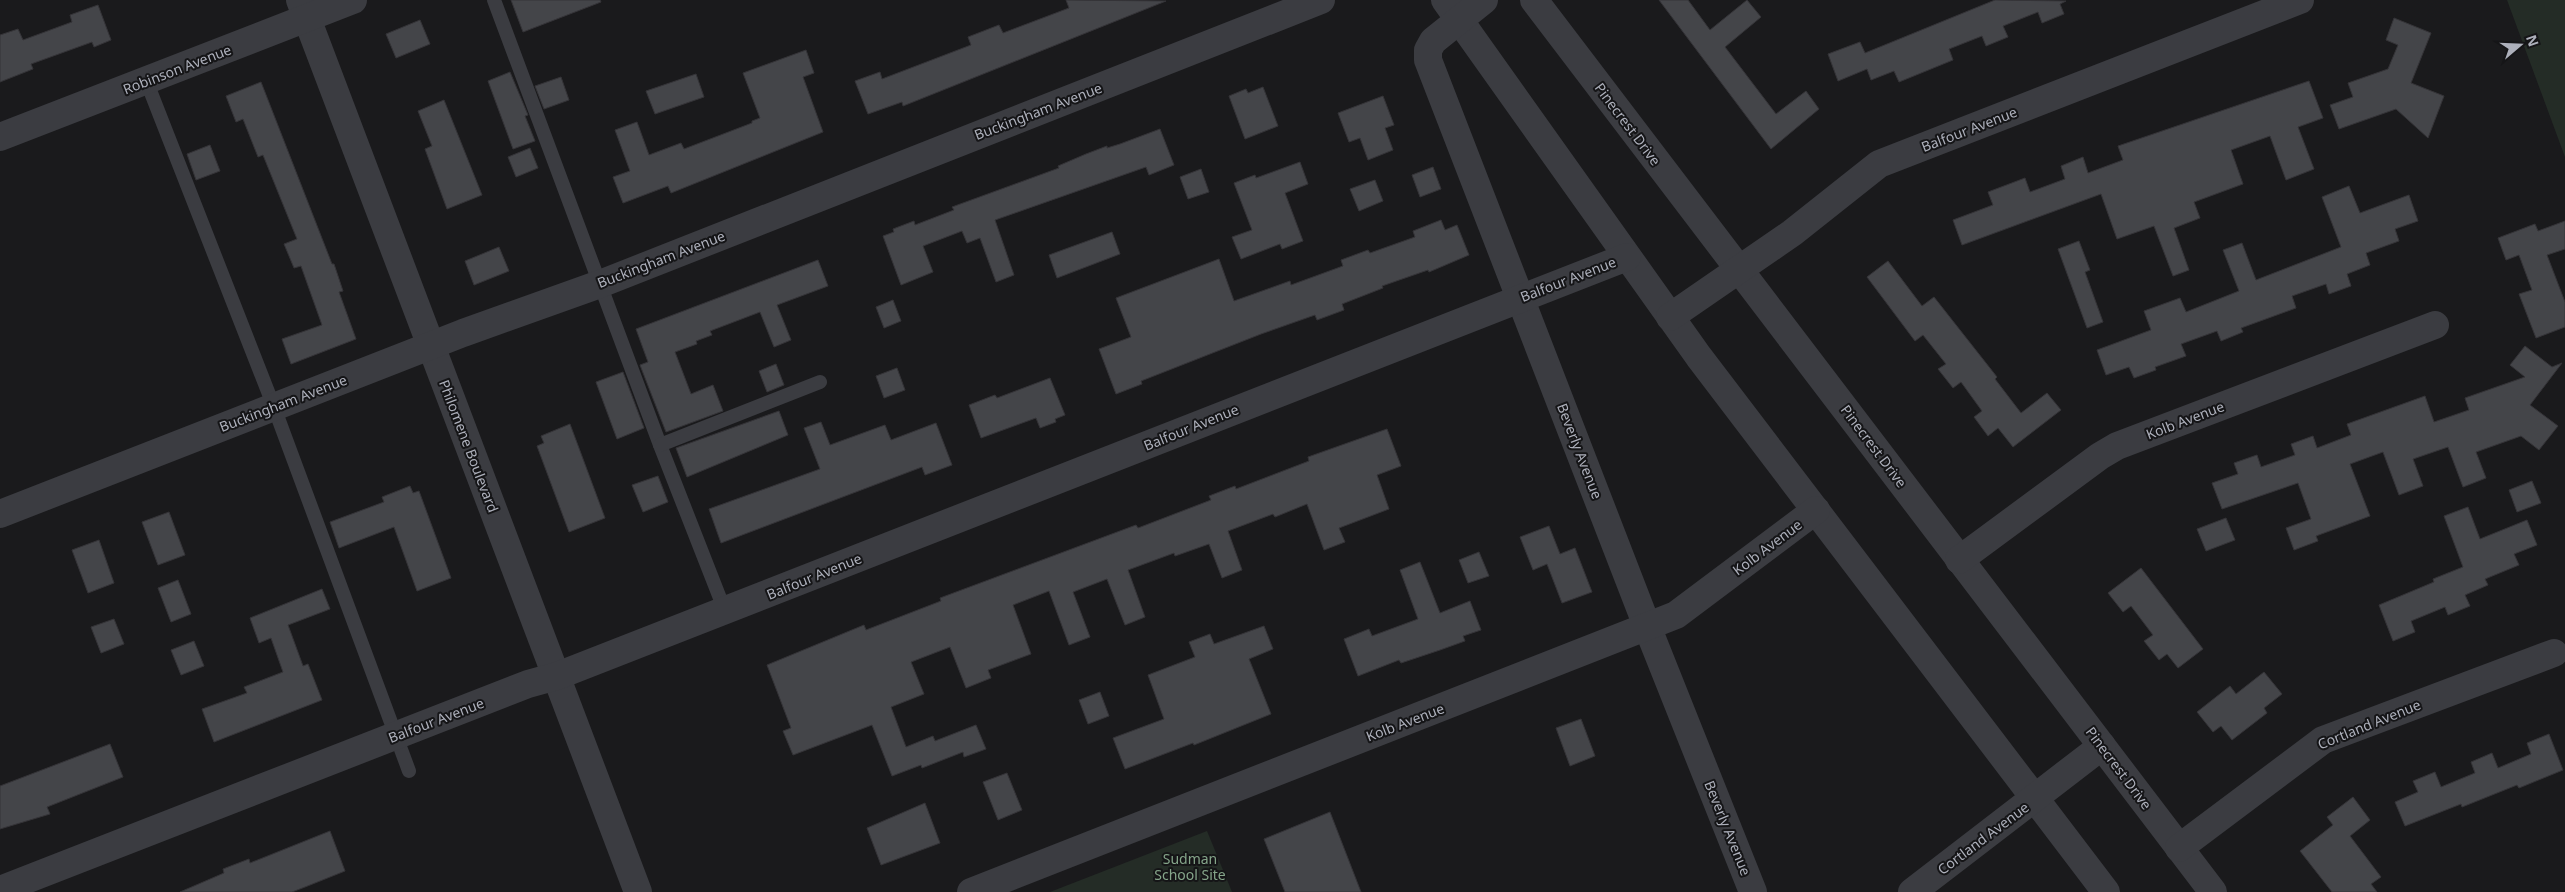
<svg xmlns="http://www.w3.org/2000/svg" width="2565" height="892" viewBox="0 0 2565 892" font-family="'Noto Sans',sans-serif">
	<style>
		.green { fill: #242c26 }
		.building { fill: #444549; stroke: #353438 }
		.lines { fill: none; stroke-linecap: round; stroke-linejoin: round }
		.lane { stroke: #3b3c41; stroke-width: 14 }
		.street { stroke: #3b3c41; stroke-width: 28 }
		.labels { text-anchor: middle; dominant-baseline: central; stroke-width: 4; stroke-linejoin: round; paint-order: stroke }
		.street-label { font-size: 14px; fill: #adb0bb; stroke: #151517 }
		.park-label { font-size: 14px; fill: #85a58a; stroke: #151517 }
	</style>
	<rect width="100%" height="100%" fill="#1a1a1c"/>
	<g class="green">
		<path d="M2507,0H2565V157Z"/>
		<path d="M1207,831L1232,892H1050Z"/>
	</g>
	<g class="building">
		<path d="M511,0H600L601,2L523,32Z"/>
		<path d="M1066,0L1166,1L903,106L902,102L868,114L855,81L880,72L882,79L971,45L968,37L999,25L1003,33L1069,8Z"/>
		<path d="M1659,0H1688L1710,30L1747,0L1761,17L1725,47L1776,114L1806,91L1819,109L1771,149Z"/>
		<path d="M1995,0L2066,1L2060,4L2064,14L2042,23L2038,12L2003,26L2008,37L1986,46L1982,36L1949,49L1953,60L1899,82L1894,71L1871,80L1867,69L1838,81L1828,54L1860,42L1865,53Z"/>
		<path d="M98,5L111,40L94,47L92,42L31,64L33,69L0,82V35L18,29L23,40L72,22L70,15Z"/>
		<path d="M2394,18L2431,33L2411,83L2444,96L2428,138L2396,109L2339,129L2330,105L2353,97L2348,83L2388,69L2398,45L2386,40Z"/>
		<path d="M420,20L430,44L396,58L386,34Z"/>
		<path d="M806,50L814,73L803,77L823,132L671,193L668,186L623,203L613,177L630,171L615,130L637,122L649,155L681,143L684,149L752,123V121L760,118L743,73Z"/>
		<path d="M510,72L528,115L525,116L535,141L513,149L488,81Z"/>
		<path d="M696,74L704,97L655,114L646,91Z"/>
		<path d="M561,77L569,100L544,109L535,86Z"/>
		<path d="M2309,81L2323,118L2298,127L2314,169L2286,180L2270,136L2231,150L2243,184L2194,202L2200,218L2174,228L2189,270L2173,276L2154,226L2117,239L2101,194L1962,245L1953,220L1993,205L1988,192L2025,178L2030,192L2065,179L2061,166L2083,157L2088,173L2123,160L2118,146Z"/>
		<path d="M261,82L332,264H334L343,291L339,292L356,339L291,364L282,339L322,325L301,266L294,268L284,244L297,239L263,155L258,157L243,119L236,122L226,96Z"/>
		<path d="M1263,87L1278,126L1245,139L1229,96L1246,89L1248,93Z"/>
		<path d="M1383,96L1394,125L1385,128L1393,150L1368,160L1360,138L1349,142L1338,113Z"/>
		<path d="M444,100L482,195L447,209L425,149L432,146L418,111Z"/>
		<path d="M1160,129L1174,165L1149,175L1146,167L995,220L1014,275L996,282L980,238L967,243L962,231L923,246L933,272L901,285L883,236L894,232L893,229L914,221L915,225L954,210L952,207L1059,168L1058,166L1086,154L1107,146V148L1120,144Z"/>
		<path d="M210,145L220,171L196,180L187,154Z"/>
		<path d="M530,148L538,168L516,177L508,157Z"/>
		<path d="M1300,162L1308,184L1285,193L1303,241L1282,249L1280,244L1241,259L1232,237L1252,230L1234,183L1255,175L1256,178Z"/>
		<path d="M1433,167L1441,189L1420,197L1412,175Z"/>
		<path d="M1201,169L1209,192L1188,199L1180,177Z"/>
		<path d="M1375,180L1383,201L1359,211L1350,189Z"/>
		<path d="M2349,186L2360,213L2409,195L2418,221L2395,229L2399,241L2366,253L2370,265L2347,274L2351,286L2329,294L2326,284L2292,296L2296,308L2241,328L2243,332L2221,341L2217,331L2181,344L2186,356L2155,367L2156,370L2134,378L2129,367L2106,375L2097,350L2151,330L2144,311L2180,298L2186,312L2239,291L2223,250L2242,243L2256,280L2341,247L2322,197Z"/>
		<path d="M1441,220L1445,230L1457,225L1469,255L1429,272L1428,270L1382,286L1383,288L1342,304L1344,310L1317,320L1315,315L1261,334L1141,381L1142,384L1116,394L1099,349L1131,337L1116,298L1219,259L1234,301L1290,281L1291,285L1343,266L1341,260L1368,250L1370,253L1415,237L1413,231Z"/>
		<path d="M2565,221V249L2547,255L2565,302V327L2536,338L2519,294L2532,290L2519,255L2506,260L2498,238L2535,224L2538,231Z"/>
		<path d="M1112,232L1120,254L1057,278L1049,255Z"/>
		<path d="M2079,241L2090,270L2085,272L2103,322L2087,328L2058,249Z"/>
		<path d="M499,247L509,271L474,285L465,261Z"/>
		<path d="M818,260L828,286L777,305L791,340L774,347L760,312L710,331L712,335L696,341L697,344L675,352L691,394L713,385L723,411L666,432L640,365L648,362L636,329Z"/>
		<path d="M1888,261L1922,306L1934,297L1997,377L1995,379L2021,413L2047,393L2061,410L2013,447L1998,428L1988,436L1974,417L1982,411L1961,382L1953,388L1938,369L1946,364L1923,335L1915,341L1867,277Z"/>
		<path d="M893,300L901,321L884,328L876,307Z"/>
		<path d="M2525,346L2552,367L2562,363L2530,405L2558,426L2539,450L2521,436L2476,452L2486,478L2463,487L2448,447L2413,459L2423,486L2399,495L2383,452L2350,464L2370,516L2316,536L2318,541L2294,550L2286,528L2311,519L2298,483L2222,509L2212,483L2238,474L2234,463L2257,455L2261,467L2295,455L2291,444L2313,436L2317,448L2351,435L2347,424L2425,396L2434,422L2469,410L2465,398L2525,377L2510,365Z"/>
		<path d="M776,364L784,385L767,392L759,371Z"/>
		<path d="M897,368L905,390L884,398L876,376Z"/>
		<path d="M623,372L644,428L617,439L596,382Z"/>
		<path d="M1050,378L1065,415L1055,419L1056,422L1040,428L1036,418L981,438L969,405L995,395L997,398Z"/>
		<path d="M779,411L788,435L687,477L676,448Z"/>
		<path d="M821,422L830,445L885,425L891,440L936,423L952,465L925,475L922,467L721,543L709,509L820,469L804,428Z"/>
		<path d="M570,424L605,518L569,532L537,446L544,443L541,436Z"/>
		<path d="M1387,429L1401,466L1377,475L1389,509L1339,528L1345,542L1324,550L1307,504L1275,517L1273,514L1228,531L1242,570L1222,578L1209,544L1175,556L1174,553L1128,570L1145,617L1125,625L1107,579L1073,592L1090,637L1069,645L1049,591L1013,605L1031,654L988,670L991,678L966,688L950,647L911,662L924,694L891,707L906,747L933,736L935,741L976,725L986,749L964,757L963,752L922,768L921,765L892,776L872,725L793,755L783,731L791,728L767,665L864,625L866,630L941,601L940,598L1136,525L1138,528L1211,500L1209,496L1235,486L1236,489L1309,461L1308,457Z"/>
		<path d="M658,476L668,502L643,512L632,485Z"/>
		<path d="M2532,481L2541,503L2517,512L2509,490Z"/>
		<path d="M410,486L413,493L419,491L451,578L417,591L394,527L339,548L330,522L384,502L382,497Z"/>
		<path d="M2468,507L2480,539L2527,520L2537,545L2514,554L2519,565L2485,579L2488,585L2465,595L2470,606L2448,615L2445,607L2411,621L2415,632L2393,641L2379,605L2434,582L2433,579L2463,567L2444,516Z"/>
		<path d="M169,512L185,555L158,565L142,522Z"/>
		<path d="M2226,518L2235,540L2206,551L2197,529Z"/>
		<path d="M1549,526L1560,554L1575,548L1592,592L1562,603L1547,564L1533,570L1520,537Z"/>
		<path d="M99,540L114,583L88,593L72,550Z"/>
		<path d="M1479,552L1489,576L1468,583L1459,560Z"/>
		<path d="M1420,562L1440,613L1470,601L1481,630L1463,636L1465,641L1440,650L1401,663L1399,660L1358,676L1344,639L1369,629L1372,636L1418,619L1400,570Z"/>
		<path d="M2141,568L2203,649L2178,668L2167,654L2159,660L2144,641L2153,635L2131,606L2123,612L2108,593Z"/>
		<path d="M178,580L191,614L171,622L158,588Z"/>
		<path d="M322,589L330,609L288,625L303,666L308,664L322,700L214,742L202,709L247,693L244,687L283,672L271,638L259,643L250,618Z"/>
		<path d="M114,619L124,644L101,653L91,627Z"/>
		<path d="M1264,626L1273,649L1249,659L1271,714L1194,745L1193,743L1125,769L1113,738L1164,719L1148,675L1195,657L1189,642L1210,634L1214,644Z"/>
		<path d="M194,641L204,666L181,675L171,650Z"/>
		<path d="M2264,672L2282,694L2264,708L2267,713L2232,740L2221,726L2213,732L2197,712L2230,686L2236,694Z"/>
		<path d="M1100,692L1109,716L1088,724L1079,700Z"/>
		<path d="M1581,719L1595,756L1570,766L1556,728Z"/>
		<path d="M2549,734L2563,770L2519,788L2517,785L2462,807L2461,804L2405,826L2395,802L2418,792L2413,781L2435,772L2441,787L2475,773L2471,762L2492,753L2498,768L2531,754L2527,743Z"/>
		<path d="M110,744L123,777L47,807L50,814L0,829V786Z"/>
		<path d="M1007,773L1022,810L998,820L983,782Z"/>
		<path d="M2353,797L2370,820L2350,836L2381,877L2371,884L2377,892H2332L2300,851L2333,825L2327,817Z"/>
		<path d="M925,803L940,843L881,865L867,828Z"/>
		<path d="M1330,812L1361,892H1285L1264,839Z"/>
		<path d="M330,831L345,871L305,887L292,892H180L224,873L223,869L249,859L250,863Z"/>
	</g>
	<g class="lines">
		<g class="lane">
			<path d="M494,0L660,445L725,611"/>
			<path d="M146,80L274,407L409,771"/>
			<path d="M660,445L820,382"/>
		</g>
		<g class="street">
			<path d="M300,0L638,892"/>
			<path d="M1445,0L1699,357L2106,892"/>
			<path d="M1484,0L1433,41L1428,50V60L1647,626L1753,892"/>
			<path d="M1534,0L2213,892"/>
			<path d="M0,137L353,0"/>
			<path d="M1670,317L1792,233L1879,164L2300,0"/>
			<path d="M0,514L463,333L600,284L1321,0"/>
			<path d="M1959,560L2100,456L2117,446L2435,325"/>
			<path d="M2179,848L2323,740L2554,653"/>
			<path d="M0,890L528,684L557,676L1627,257"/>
			<path d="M971,892L1676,615L1816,510"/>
			<path d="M1912,892L2102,746"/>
		</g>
	</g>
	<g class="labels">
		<g class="street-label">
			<text transform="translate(177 69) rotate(-21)">Robinson Avenue</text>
			<text transform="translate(1038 111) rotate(-21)">Buckingham Avenue</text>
			<text transform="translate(1628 124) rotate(53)">Pinecrest Drive</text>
			<text transform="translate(1969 129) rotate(-21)">Balfour Avenue</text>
			<text transform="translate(661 259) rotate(-21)">Buckingham Avenue</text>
			<text transform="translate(1568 279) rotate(-21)">Balfour Avenue</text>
			<text transform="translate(283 403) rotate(-21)">Buckingham Avenue</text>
			<text transform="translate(2185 420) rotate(-21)">Kolb Avenue</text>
			<text transform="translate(1191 427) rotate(-22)">Balfour Avenue</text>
			<text transform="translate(469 446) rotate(69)">Philomene Boulevard</text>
			<text transform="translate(1874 446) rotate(53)">Pinecrest Drive</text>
			<text transform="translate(1580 451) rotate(69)">Beverly Avenue</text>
			<text transform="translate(1767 547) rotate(-37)">Kolb Avenue</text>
			<text transform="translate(814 576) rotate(-22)">Balfour Avenue</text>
			<text transform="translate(436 720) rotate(-21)">Balfour Avenue</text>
			<text transform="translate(1405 722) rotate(-21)">Kolb Avenue</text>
			<text transform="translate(2369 724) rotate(-22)">Cortland Avenue</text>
			<text transform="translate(2119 768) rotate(53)">Pinecrest Drive</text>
			<text transform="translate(1728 828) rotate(68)">Beverly Avenue</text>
			<text transform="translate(1983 838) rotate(-37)">Cortland Avenue</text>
		</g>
		<g class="park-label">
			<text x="1190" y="858">Sudman<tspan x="1190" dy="16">School Site</tspan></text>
		</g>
	</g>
	<g transform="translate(2520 45) rotate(71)" stroke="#151517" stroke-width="4" paint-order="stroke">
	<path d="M0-4L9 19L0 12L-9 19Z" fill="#adb0bb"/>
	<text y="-8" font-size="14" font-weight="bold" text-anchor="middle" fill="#adb0bb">N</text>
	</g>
</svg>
